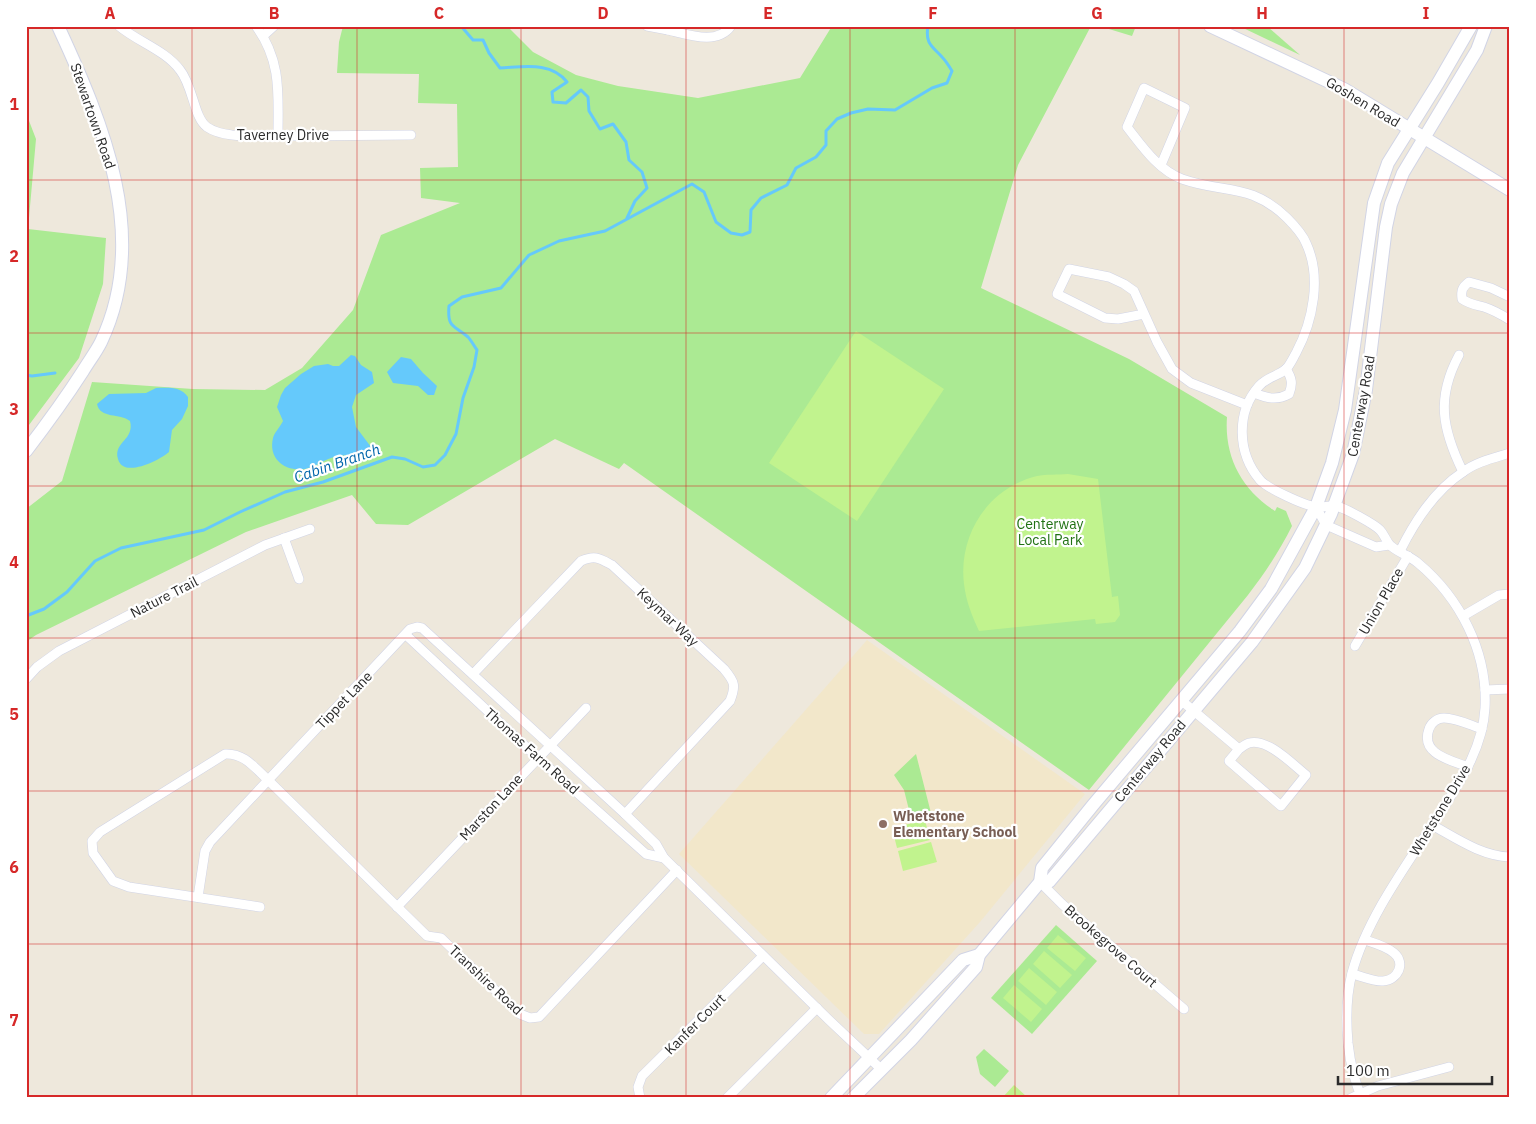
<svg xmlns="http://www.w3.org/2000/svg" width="1536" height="1124" viewBox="0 0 1536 1124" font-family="'IBM Plex Sans',sans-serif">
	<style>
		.education { fill: #f2e7ca }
		.green { fill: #abea93 }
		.pitch { fill: #c1f38e }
		.water { fill: #65c9fb }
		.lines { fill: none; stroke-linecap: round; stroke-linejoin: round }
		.stream { stroke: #65c9fb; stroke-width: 3 }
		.street-casing { stroke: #d1d4e5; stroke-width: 10 }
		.secondary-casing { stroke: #d1d4e5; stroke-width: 14 }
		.street { stroke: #fff; stroke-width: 9 }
		.secondary { stroke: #fff; stroke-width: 12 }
		.grid { fill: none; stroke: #d62828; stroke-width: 1; stroke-opacity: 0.55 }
		.education-dot { fill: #8d6e63; stroke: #fff; stroke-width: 2 }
		.labels { text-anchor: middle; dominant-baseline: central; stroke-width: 4.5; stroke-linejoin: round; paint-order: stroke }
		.street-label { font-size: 14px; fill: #2b2b2b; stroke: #fff }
		.park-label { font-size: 14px; fill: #207113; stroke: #fff }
		.education-label { font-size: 14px; font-weight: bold; fill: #785e54; stroke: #fff; text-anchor: start }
		.water-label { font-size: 15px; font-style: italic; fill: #0065ab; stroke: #fff }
		.neatline { fill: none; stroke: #d62828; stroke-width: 2 }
		.grid-label { font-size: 16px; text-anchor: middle; font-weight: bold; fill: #d62828 }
	</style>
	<rect width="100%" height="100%" fill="#eee8dc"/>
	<path class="education" d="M867,640L1085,794L980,922L879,1034H864L679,854Z"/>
	<g class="green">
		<path d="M343,26H507L533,52L576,75L618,86L698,98L800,78L832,26H1091L1018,165L981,288L1129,359L1227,417C1224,457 1242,490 1275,511L1277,507L1286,511L1292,526C1280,550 1265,573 1248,595L1089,790L624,463L619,469L555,439L408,525L376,524L352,495L246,532L36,635L26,642V509L62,481L92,382L193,389L265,390L302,368L353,310L381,235L460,203L421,198L420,168L458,167L457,104L418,103L419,74L337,73L339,42Z"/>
		<path d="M1099,26H1136L1132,36Z"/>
		<path d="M1239,26H1267L1300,55Z"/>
		<path d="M26,113L36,139L28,229L106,238L103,284L79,358L26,429Z"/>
		<path d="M916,754L932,817L912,822L904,790L894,775Z"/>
		<path d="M1056,925L1097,961L1032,1034L991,998Z"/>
		<path d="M984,1049L1009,1071L995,1087L980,1074L976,1057Z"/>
	</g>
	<g class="pitch">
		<path d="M856,331L944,389L857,521L769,463Z"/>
		<path d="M1068,474L1098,479L1112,597L1118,596L1120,615L1115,622L1096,624L1095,619L979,631C972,616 966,601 964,584C958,535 988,488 1037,476C1046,474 1058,475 1068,474Z"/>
		<path d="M925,820L930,840L897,848L892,828Z"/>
		<path d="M931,842L937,862L903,871L898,851Z"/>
		<path d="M1058,935L1086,958L1075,971L1047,948Z"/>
		<path d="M1044,951L1072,975L1060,988L1033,964Z"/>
		<path d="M1029,968L1057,992L1046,1005L1018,981Z"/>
		<path d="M1014,985L1042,1009L1031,1022L1003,998Z"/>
		<path d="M1014,1085L1028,1098H1002Z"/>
	</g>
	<g class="water">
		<path d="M351,355L355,356L361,365L372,372L374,383L356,395L352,407L356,427L371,447L369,451C357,457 343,453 331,458C322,461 315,467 305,469C285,472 268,459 273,438C274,433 280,427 283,421L277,407L281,395L285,388L301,374L314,366L328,364L333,366H339Z"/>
		<path d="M401,357L411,359L423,373L437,386L434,395H428L418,386L393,383L387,372Z"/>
		<path d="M156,388C168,388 180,386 188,397V406L182,419L172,430L169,452C160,460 123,479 118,459C113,442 135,440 130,421C120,413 100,419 97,404L109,394L146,393Z"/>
	</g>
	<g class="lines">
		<g class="stream">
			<path d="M461,26L473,40H483L489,53L500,68C523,67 551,61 567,82L552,92L553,102L566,103L581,90L588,97L589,111L600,129L613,124L626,142L629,160L642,172L647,188L635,201L627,218"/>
			<path d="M26,375L32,376L55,373"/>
			<path d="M26,616L44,609L67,592L95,561L121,548L204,530L240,512L285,492L323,482L392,457L405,459L423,467L435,465L445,455L456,434L463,398L474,367L477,350C474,346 471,340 468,337C454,325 447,328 449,306L462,297L501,288L529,255L559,241L605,231L692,184L704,192L716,222L731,233L742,235L750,232L751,210L761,198L787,185L796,168L816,157L826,145V131L837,119L851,113L868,109L895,110L932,88L947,83L952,71C949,66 946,61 942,57C932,46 925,44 928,26"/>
		</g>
		<g class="street-casing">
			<g id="street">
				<path d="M119,26C138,42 165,50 180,70C193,86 194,118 207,127C214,132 224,134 232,135C253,137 276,136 297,136C335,136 373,135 411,135"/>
				<path d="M256,26C282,62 278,94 278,136"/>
				<path d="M647,26L668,30L673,28"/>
				<path d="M668,30C687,34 717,46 731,26"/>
				<path d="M263,36L274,26"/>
				<path d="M1161,165L1185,108L1144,88L1127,127C1142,146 1158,170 1182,179C1224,194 1250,182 1287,218C1294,225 1302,233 1306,243C1322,277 1313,321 1296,353C1293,358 1290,365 1286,369C1278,376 1267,377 1259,386C1236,412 1237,453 1260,480C1267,488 1305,506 1317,507C1323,508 1329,505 1336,506C1345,508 1374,524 1380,530C1385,535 1386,542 1391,546C1399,553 1410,556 1418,563C1460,598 1488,652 1485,708C1483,747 1461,780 1441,812C1410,860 1367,917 1352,973C1346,996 1346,1020 1348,1043C1350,1061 1354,1081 1362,1098"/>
				<path d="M1510,297L1491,288L1469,282C1462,287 1461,291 1462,299C1469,304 1476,305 1484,307C1493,310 1502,315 1510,320"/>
				<path d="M1144,314L1118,319L1105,318L1057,294L1069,269L1109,277L1124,284L1134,291L1157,342L1172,369L1191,383L1247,405"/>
				<path d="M1459,355C1436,398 1442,429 1463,472"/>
				<path d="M1254,393C1267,398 1276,401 1289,394C1293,384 1292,378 1286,369"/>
				<path d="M1316,507L1326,525L1376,547L1389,545"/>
				<path d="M284,538L299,579"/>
				<path d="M1400,551C1415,521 1434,491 1463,472C1476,462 1494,458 1510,453"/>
				<path d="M1463,616L1499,595L1510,594"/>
				<path d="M406,635L538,758L646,854L664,858"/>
				<path d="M1355,646L1408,556"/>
				<path d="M473,674L581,561C595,555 599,558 612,565L724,669C735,682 736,686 730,701L625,814"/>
				<path d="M26,679L37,667L59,651L265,545L310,529"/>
				<path d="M1485,690L1510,689"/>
				<path d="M1182,701L1239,749L1229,761L1281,806L1306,775C1292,764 1268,738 1249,743C1246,744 1242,747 1239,749"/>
				<path d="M1468,767C1450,760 1420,754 1429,729C1431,723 1437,718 1444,718C1456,718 1470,725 1482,729"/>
				<path d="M1432,825C1456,838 1481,856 1510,857"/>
				<path d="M1040,882L1062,904L1184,1009"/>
				<path d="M198,897L205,851L210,842L410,629L417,627L422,628L625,814L656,844L664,858L829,1020L881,1069"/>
				<path d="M260,907L129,887L113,881L93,853L92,841L100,832L225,754C244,753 254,767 268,780L427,936L441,938L520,1014L530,1018L539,1017L677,870"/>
				<path d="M397,907L586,708"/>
				<path d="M1352,974C1362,976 1374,982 1383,981C1398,980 1406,963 1394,953C1386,946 1374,943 1365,940"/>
				<path d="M640,1098L638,1087L642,1076L763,956"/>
				<path d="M727,1098L817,1008"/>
				<path d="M1351,1098L1378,1086L1449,1067"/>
			</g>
		</g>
		<g class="secondary-casing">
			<g id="secondary">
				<path d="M1210,26L1344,89L1510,190"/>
				<path d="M26,451C46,425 65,399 83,371C89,361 96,352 101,342C151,237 103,123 58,26"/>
				<path d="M1040,882H1049L1252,642L1305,568L1331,514L1353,454L1366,390L1386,227L1391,204L1403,173L1477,50L1486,26"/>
				<path d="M831,1098L963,960L979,955"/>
				<path d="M853,1098L911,1040L976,967L979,955L1040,882L1042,868L1093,805L1240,631L1271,589L1316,507L1332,463L1345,410L1374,203L1388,163L1438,83L1471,26"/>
			</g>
		</g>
		<use href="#street" class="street"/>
		<use href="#secondary" class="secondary"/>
	</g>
	<path class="grid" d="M192,26V1098M357,26V1098M521,26V1098M686,26V1098M850,26V1098M1015,26V1098M1179,26V1098M1344,26V1098M26,180H1510M26,333H1510M26,486H1510M26,638H1510M26,791H1510M26,944H1510"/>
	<circle class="education-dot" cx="883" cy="824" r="5"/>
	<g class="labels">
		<g class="street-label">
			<text transform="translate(1363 102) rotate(31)">Goshen Road</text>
			<text transform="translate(93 116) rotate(71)">Stewartown Road</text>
			<text x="283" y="135">Taverney Drive</text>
			<text transform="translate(1361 406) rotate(-80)">Centerway Road</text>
			<text transform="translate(164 597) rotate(-27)">Nature Trail</text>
			<text transform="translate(1381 601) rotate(-60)">Union Place</text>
			<text transform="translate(668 617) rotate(43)">Keymar Way</text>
			<text transform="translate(344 700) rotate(-46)">Tippet Lane</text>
			<text transform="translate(532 751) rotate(42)">Thomas Farm Road</text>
			<text transform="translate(1150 761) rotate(-50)">Centerway Road</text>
			<text transform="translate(491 807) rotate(-47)">Marston Lane</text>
			<text transform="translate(1440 810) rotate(-59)">Whetstone Drive</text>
			<text transform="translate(1111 946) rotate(41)">Brookegrove Court</text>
			<text transform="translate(486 980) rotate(43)">Transhire Road</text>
			<text transform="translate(695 1024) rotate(-45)">Kanfer Court</text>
		</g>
		<g class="park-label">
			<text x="1050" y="524">Centerway<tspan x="1050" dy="16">Local Park</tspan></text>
		</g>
		<g class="education-label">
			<text x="893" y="816">Whetstone<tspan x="893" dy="16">Elementary School</tspan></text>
		</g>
		<g class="water-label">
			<text transform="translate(337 463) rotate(-19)">Cabin Branch</text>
		</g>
	</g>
	<rect width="1536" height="1124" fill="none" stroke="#ffffff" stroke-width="55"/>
	<path d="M1338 1076v8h154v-8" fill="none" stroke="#2b2b2b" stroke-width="2.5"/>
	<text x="1346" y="1076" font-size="15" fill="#2b2b2b" stroke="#ffffff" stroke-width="4" paint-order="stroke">100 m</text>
	<rect x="28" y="28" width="1480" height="1068" class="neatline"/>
	<g class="grid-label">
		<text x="110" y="19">A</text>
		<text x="274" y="19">B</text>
		<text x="439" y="19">C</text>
		<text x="603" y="19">D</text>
		<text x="768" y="19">E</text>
		<text x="933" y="19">F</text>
		<text x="1097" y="19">G</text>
		<text x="1262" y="19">H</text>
		<text x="1426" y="19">I</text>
		<text x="14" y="110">1</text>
		<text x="14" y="262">2</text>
		<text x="14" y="415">3</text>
		<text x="14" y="568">4</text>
		<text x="14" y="720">5</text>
		<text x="14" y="873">6</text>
		<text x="14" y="1026">7</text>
	</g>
</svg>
